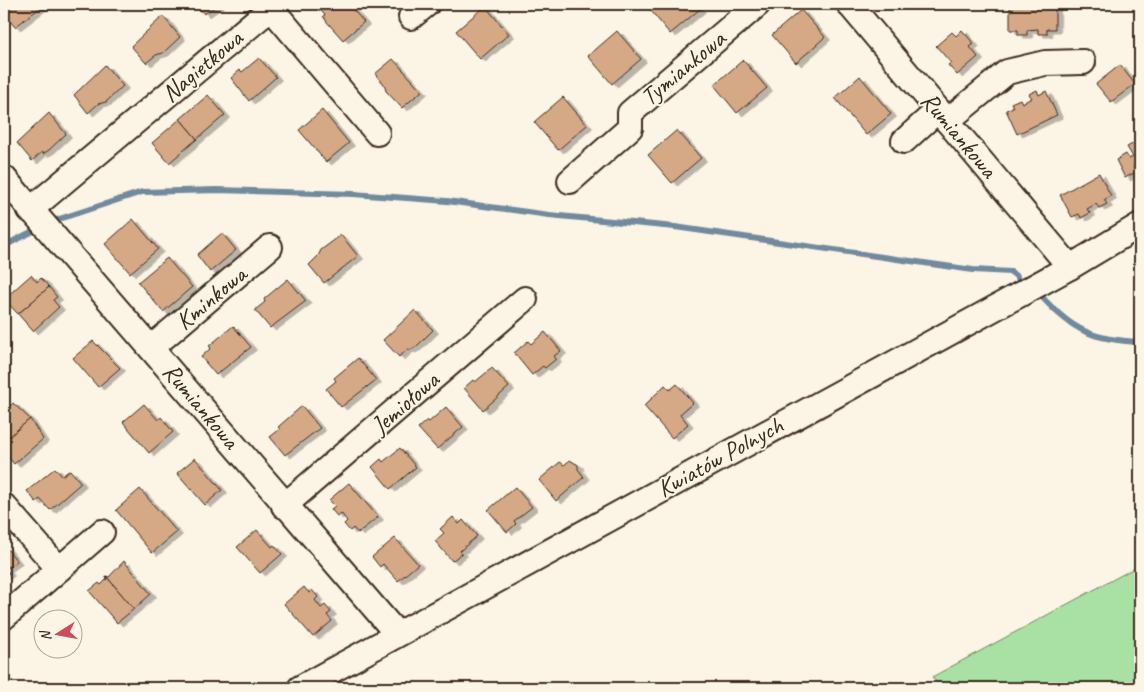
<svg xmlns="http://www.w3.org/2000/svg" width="1144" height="692" viewBox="0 0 1144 692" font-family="Caveat,sans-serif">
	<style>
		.green { fill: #a9e1a4; stroke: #728661 }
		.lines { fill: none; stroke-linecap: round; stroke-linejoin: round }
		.stream { stroke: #728a9e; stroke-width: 6 }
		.building { fill: #d5a886; stroke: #3b2a1e; filter: url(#shadow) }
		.minor-casing { stroke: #3b2a1e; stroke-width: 28 }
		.minor { stroke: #fcf5e5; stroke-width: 24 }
		.labels { text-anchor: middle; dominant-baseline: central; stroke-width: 4; stroke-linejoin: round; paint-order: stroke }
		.street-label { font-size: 25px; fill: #3b2a1e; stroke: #fcf5e5 }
	</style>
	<defs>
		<filter id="shadow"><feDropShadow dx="5.5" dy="3" stdDeviation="0" flood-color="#0004"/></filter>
	</defs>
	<rect width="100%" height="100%" fill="#fcf5e5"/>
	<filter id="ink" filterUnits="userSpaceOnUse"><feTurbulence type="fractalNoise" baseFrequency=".02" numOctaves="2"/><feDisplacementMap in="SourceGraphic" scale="10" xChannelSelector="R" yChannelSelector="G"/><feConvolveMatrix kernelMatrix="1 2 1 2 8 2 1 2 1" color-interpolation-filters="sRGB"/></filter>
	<g filter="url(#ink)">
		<path class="green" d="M1140,565V688H942L932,677Z"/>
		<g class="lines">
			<g class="stream">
				<path d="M50,222L142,192L217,190L353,194L447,201L549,215L675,227L973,270L1011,272L1017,277"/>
				<path d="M4,246L41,227"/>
				<path d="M1042,297C1073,331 1094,340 1140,342"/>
			</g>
		</g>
		<g class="building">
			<path d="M6,4H45L15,27L4,14Z"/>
			<path d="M195,4H219L204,14Z"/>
			<path d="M319,4H348L364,22L343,40L327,22L323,16L325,15L316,6Z"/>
			<path d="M649,4H695L700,9L670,34L647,6Z"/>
			<path d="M1010,4H1055V29H1047V34H1038V29L1027,30V35H1018V30H1010Z"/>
			<path d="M485,6L509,34L480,59L456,31Z"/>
			<path d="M801,10L825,37L796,63L772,35Z"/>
			<path d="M163,16L180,37L163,53L156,55L146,63L131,46Z"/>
			<path d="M962,30L974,44L970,47L978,57L957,75L948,65L951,63L936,46L952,32L956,36Z"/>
			<path d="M617,31L641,59L612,84L588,56Z"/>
			<path d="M259,58L276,77L249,101L231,78L240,70L242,72Z"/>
			<path d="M393,59L422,91L402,108L386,91L384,84L375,74Z"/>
			<path d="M743,60L767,88L737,113L714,85Z"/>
			<path d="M105,65L123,86L106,102L98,104L88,113L74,95Z"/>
			<path d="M1120,65L1135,84L1111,102L1096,84Z"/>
			<path d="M860,76L891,114L866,135L835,98Z"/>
			<path d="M1037,90L1039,95L1046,91L1057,115L1017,134L1006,110L1013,107L1011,103L1020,99L1022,103L1032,98L1029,94Z"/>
			<path d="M208,95L225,115L197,139L180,119Z"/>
			<path d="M563,97L587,125L558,150L534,122Z"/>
			<path d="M322,110L349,143L326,162L299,130Z"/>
			<path d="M49,113L66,134L49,150L43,154L42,152L32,161L17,143Z"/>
			<path d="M180,119L197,139L169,163L152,143Z"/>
			<path d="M677,130L701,158L672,183L648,155Z"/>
			<path d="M1140,140V170L1137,165L1133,167L1136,172L1125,178L1116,160L1126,154L1129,159L1133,157L1127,147Z"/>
			<path d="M1099,173L1111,196L1104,200L1107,204L1099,208L1096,204L1087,209L1090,213L1081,218L1079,214L1072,217L1060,195Z"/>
			<path d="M133,219L158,249L130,273L105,244Z"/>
			<path d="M222,233L236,250L210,272L197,255Z"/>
			<path d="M341,235L358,256L324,283L309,265L318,256L321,250Z"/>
			<path d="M167,258L192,287L163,312L138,282Z"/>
			<path d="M31,275L37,282L41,278L49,287L18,314L4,299Z"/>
			<path d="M288,279L306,301L270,328L255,310L265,302L264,299Z"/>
			<path d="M49,287L57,297L53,300L59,307L33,331L18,314Z"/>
			<path d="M415,310L433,330L416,347L410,350L408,349L399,357L383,340Z"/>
			<path d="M233,326L251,347L216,375L201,357L211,348L209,346Z"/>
			<path d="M545,332L561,351L554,356L556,359L545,368L543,366L532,375L514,353L528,341L531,344Z"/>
			<path d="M93,341L120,368L98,387L73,358Z"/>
			<path d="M358,358L376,380L341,407L326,389L336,381L334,378Z"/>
			<path d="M492,368L509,387L483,410L464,388L473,380L475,382Z"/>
			<path d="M677,384L693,403L680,414L688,424L672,438L644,406L665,385L670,390Z"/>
			<path d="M13,403L30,419L4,441V412Z"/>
			<path d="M144,404L158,420L161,417L173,432L149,453L123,422Z"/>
			<path d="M302,406L320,428L285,455L270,437L280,429L278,427Z"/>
			<path d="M446,407L463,427L437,449L418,428L427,420L429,422Z"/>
			<path d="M30,419L43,439L14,464L4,452V441Z"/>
			<path d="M400,448L416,467L390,489L372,467L381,459L383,462Z"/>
			<path d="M195,458L222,490L205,505L177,473Z"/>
			<path d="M570,460L578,465V469L584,477L556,501L539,480L560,462L564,465Z"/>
			<path d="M55,468L62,476L70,470L81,483L50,510L40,499L36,502L27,491Z"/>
			<path d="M349,483L378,517L358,533L353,528L350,531L344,524L347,521L341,513L337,516L331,509L335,506L329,500Z"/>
			<path d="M515,487L532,507L514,521L516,524L507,532L488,510Z"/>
			<path d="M140,489L177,532L152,553L116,510Z"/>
			<path d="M453,517L459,524L463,520L477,536L460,551L462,553L452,561L435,541L444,533L440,529Z"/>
			<path d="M257,530L272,547L274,545L282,554L260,573L237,547Z"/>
			<path d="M395,538L418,564L398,581L383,564L380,567L372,557Z"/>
			<path d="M4,545L17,561L6,569L9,573L4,577Z"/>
			<path d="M124,561L151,594L134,609L106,576L109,577Z"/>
			<path d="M106,576L134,609L117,623L89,591L99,583L101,585L107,579Z"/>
			<path d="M304,587L309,593L312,590L318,597L315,600L321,608L325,605L331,612L327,615L332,621L313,637L284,604Z"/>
		</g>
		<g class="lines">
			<g class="minor-casing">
				<g id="minor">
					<path d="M849,4L1070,267"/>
					<path d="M411,17L427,4"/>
					<path d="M947,121L1007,72L1045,63L1083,62"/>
					<path d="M904,141L938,110"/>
					<path d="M4,178L397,634"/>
					<path d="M570,181L630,128V113L758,4"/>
					<path d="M30,210L271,8L377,133"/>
					<path d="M151,348L270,247"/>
					<path d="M4,506L59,569"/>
					<path d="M284,506L525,299"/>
					<path d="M4,617L102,532"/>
					<path d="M300,688L1070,267L1140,225"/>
				</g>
			</g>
			<use href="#minor" class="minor"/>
		</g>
	</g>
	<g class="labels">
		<g class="street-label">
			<text transform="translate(202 66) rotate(-40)">Nagietkowa</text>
			<text transform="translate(683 68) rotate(-40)">Tymiankowa</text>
			<text transform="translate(959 135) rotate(50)">Rumiankowa</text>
			<text transform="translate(211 298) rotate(-40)">Kminkowa</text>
			<text transform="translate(405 403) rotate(-41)">Jemiołowa</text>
			<text transform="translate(201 406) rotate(50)">Rumiankowa</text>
			<text transform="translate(720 457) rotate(-29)">Kwiatów Polnych</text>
		</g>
	</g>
	<rect width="1144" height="692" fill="none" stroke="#fcf5e5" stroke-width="20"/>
	<rect x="10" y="10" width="1124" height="672" fill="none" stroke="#3b2a1e" stroke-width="2" filter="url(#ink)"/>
	<g transform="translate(58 634) rotate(259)"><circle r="24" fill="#fcf5e5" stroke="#afa495"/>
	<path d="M0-4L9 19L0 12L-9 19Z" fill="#d1495b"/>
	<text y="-8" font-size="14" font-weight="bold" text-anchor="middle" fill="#3b2a1e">N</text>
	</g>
</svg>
